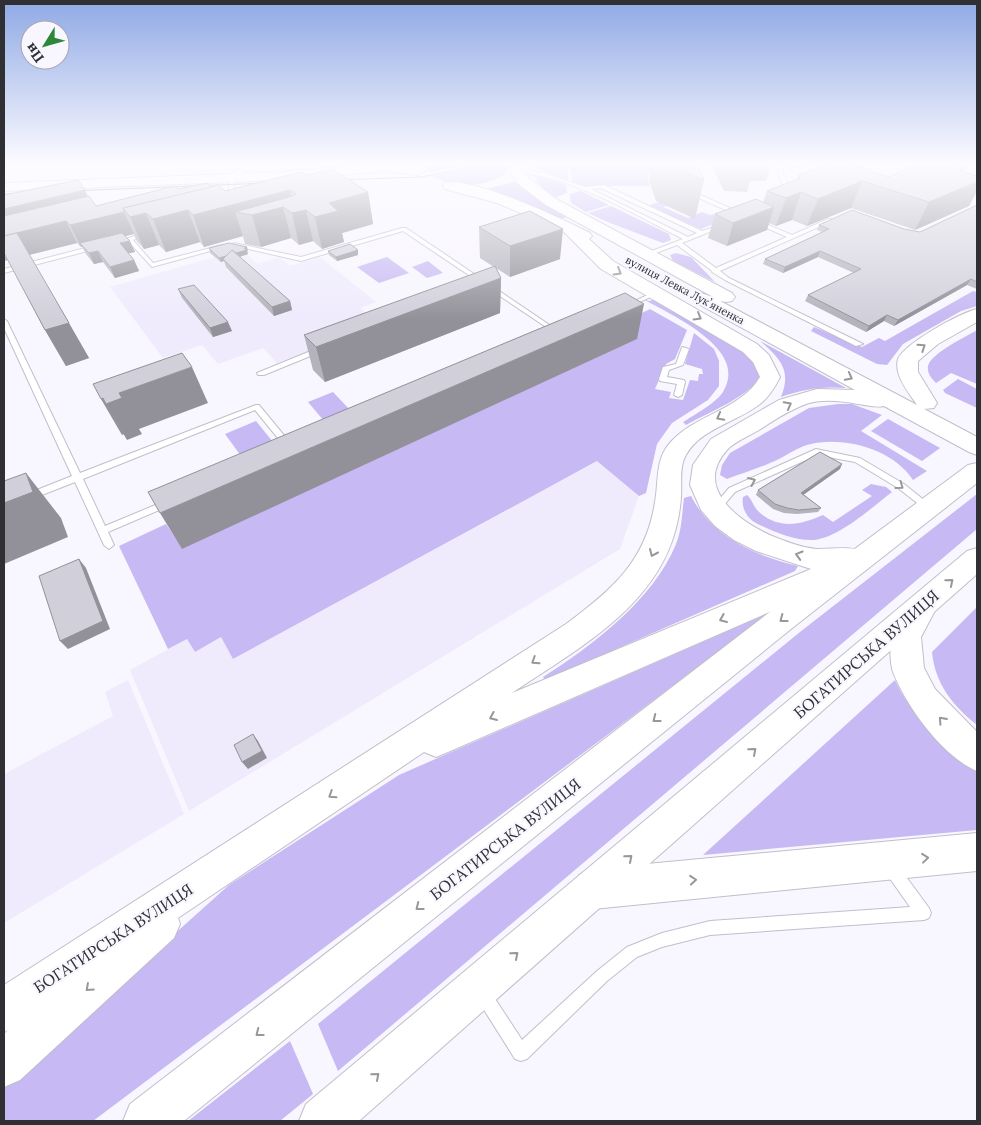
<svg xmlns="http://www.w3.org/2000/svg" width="981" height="1125" viewBox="0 0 981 1125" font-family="Lora,serif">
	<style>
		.built { fill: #efebfd }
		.green { fill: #c7b9f3 }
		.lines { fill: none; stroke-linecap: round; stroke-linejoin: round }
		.service-casing { stroke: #c1bfc9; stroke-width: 2 }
		.secondary-casing { stroke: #c1bfc9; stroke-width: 2 }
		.primary-casing { stroke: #c1bfc9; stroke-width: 2 }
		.service { fill: #fff; fill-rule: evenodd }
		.secondary { fill: #fff; fill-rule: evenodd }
		.primary { fill: #fff; fill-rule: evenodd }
		.tram { stroke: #807f84; stroke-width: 1 }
		.wall { fill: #b4b2bb }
		.shaded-wall { fill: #929199 }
		.building { fill: #d1cfda; stroke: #929199 }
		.oneway { stroke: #989799 }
		.labels { text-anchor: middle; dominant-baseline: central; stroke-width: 4.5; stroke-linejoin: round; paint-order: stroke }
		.far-street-label { font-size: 11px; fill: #302f33; stroke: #f8f6fe }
		.near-street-label { font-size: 16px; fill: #302f33; stroke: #f8f6fe }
	</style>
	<rect width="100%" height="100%" fill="#f8f6fe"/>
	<g class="built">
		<path d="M242,249L258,264L279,257L290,266L320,257L376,302L360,308L380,325L277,363L263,348L218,364L202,345L163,358L110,287Z"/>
		<path d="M598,461L639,496L620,549L189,811L130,670L187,639L195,652L221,637L233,659Z"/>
		<path d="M128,680L184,814L4,923V774L113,716L105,692Z"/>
	</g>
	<g class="green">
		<path d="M433,162H482L428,172V169Z"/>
		<path d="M502,162L506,165L505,174C486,188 452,188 432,176Z"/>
		<path d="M533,162H567L568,181L535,168L533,167Z"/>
		<path d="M570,162H685L689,176L647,175L650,186H579L572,183Z"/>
		<path d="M532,173L566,185L567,193L556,197C544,191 538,184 532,173Z"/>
		<path d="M516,181L568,217L561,219L517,200L487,189Z"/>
		<path d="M581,191L609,205L586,212L571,203L570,194Z"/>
		<path d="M668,199L672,203L663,207L688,218L702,212L710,215L722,213L728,218L701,229L647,206Z"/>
		<path d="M611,206L669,234L671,240L663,243L610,223L588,213Z"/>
		<path d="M676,253L691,257L715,282L673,261L670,255Z"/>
		<path d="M387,257L409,273L379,283L357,267Z"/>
		<path d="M428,261L443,273L427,278L412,267Z"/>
		<path d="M973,291L977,292V306L961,311L903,344L887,365L877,364L811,331L814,327L862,347L879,338L885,341Z"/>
		<path d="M643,299L649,301L656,299L731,340L754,359L761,376C749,397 707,413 686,425L683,422C694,415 716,403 723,392C750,349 671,315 643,299Z"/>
		<path d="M650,309L687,330L675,359L666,364L655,389L671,392L669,398L683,400L690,380L698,381L699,374H703L702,369L685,364L694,333L714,349L719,361V386L708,400L672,423L657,444L646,493L639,496L597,461L233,659L221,637L195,652L187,639L168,649L119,546L166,524L182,548L636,339L618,325Z"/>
		<path d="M977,330V384L951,373L936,383C931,378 927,373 928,366C931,353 966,337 977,330Z"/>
		<path d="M760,341L846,388C822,386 803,389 781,397C792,370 780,358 760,341Z"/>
		<path d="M958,379L977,389V408L945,393L943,390Z"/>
		<path d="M333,392L350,410L324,421L308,402Z"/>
		<path d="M838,404H852L882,415L861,431L927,471L913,480C893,449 843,435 807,445C797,448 787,455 777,460C760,468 743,473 727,479L720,475L722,465L730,453L809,408Z"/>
		<path d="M888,419L940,448L922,461L871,431Z"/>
		<path d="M256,421L273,442L241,456L225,434Z"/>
		<path d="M871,484L886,487L892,492C871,508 840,537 814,540C796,541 777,533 762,526C749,521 741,511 743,497L747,495C752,499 753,506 758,511C777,530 801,525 823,515L833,522L872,496L862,490Z"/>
		<path d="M977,494V529L338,1071L318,1024L800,632Z"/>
		<path d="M691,496C711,536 757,557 798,566L795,571L545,680L543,677C592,646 654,599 676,544C682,530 682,513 684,498Z"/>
		<path d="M977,607V725C953,706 935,684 932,652Z"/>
		<path d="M771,612L93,1121H4V1087L229,885L399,775Z"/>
		<path d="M895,680C912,718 945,745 977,771V830L703,855Z"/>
		<path d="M290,1041L313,1094L280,1121H188Z"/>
	</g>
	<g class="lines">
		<g class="service-casing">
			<g id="service">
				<path d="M246,162H250L249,169L237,175H233V173L245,167Z"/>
				<path d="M775,162H779L790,190L787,198L782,197L784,190Z"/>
				<path d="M810,162H820L790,168L788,167Z"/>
				<path d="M514,168L539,172L585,187L604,185L702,231L724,224V226L682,243L716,268L787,237L755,223V221H759L792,235L828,219H832V221L720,271L729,278L863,344L856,346L725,280L712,272L711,270L677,245L648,256H644V254L683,239C642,218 601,194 557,180C542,176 527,173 512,170ZM601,188L697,233L688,237L591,189Z"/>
				<path d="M234,177L236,178L234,185L235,201L232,203L229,201C229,192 227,182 234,177Z"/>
				<path d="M694,192L743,214L744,215L739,216L692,195Z"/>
				<path d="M402,228H406L560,332L555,333L403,231L301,261L231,245L234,243L301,257Z"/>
				<path d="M145,233L150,234L133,240L153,263L222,245L225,247L152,267L128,241L115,245L112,243Z"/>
				<path d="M97,245L100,247L99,248L4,273V269Z"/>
				<path d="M654,292L659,293L629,307L624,306Z"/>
				<path d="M4,319L7,321L80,473L256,405H259L292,445L288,448L285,447L255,410L83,479L105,526L165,501H171L173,503L171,505L108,532L114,545L109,549L104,545L75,482L4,510V503L72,476L4,328Z"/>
				<path d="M682,347L689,349L683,365L669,370L667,377L684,380L685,382L682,395L678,397L674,395L677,384L660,381L659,379L663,367L676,364Z"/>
				<path d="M318,348L325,350L264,375H258L257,373Z"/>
				<path d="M816,449L860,458L904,484L934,508L932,510H926L898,488L855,462L817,455L735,492L718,512H712L710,510L712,508L729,488Z"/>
				<path d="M891,861L896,863L929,908L931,913L929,918L924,920L710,935L662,947L637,957L607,981L527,1059L521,1061L515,1059L474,994L476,988L482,986L488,988L522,1040L597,971L627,947L662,933L710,921L910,907L886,873L884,868L886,863Z"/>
			</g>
		</g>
		<g class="secondary-casing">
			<g id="secondary">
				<path d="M503,162H517L527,177L556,199L732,293L735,297L732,301L726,302L720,301L917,405C911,396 899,381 898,371C897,368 897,362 898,359C905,343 960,313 977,309V322L938,344L918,361V372L937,403L934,408L924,409L977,437V455L969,452L884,406C875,408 867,405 858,404C842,401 824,399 809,403C791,409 774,420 759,430C749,436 734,442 727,450C691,490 744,525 777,538C790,543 804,548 817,549C833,549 848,546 863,551L867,558L857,574L448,752L436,757L424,752L178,918L180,924L174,938L20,1080L4,1087V1034L8,1030L4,1032V985L566,624C612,590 646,561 655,502C659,481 655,461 669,444C694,414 740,411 760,377L753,362L743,352L601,269L563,231L497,203L445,189L443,186L445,183C472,176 563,219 590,233L592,236L589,239L613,261L757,344L769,355L780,377C775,387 769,397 760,404C737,422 700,429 686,455C679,467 682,484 681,497C680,512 677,527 672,541C647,613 571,653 512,693L811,569L756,551L734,540L715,526L701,510L690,485L693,465L711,439L779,400L817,389L855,390L695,302L692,298L695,294L701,293L715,298L546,205L517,183Z"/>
				<path d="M385,163L418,167L425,171L418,175L385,171L280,180L4,191V183L280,172Z"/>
				<path d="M923,593L933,597L938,605L921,637L924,668L935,689L977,732V771C943,757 906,706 893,672C890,664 890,647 891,638C892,624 906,608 913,597Z"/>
				<path d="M977,833V871L593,909L579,903L573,889L579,875L593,869Z"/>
			</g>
		</g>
		<g class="primary-casing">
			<g id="primary">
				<path d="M977,463V483L791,629L184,1121H123L130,1104L771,611L968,465Z"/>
				<path d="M977,548V574L359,1121H299L306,1104L967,551Z"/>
			</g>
		</g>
		<use href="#service" class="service"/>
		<use href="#secondary" class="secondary"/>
		<use href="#primary" class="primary"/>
		<g class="tram">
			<path d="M336,180L421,177L496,162"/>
			<path d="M71,191L266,183"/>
			<path d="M4,194L24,193"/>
		</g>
	</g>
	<g class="wall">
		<path d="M647,162H696L704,180L695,219L656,201L649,180L650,172Z"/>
		<path d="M710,162H772L766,181H750L747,192L724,191Z"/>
		<path d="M823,162H873V163L862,168L889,177L925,164L966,166L963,171L977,176V191L969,206L915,230L851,208L807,226L792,220L776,226L769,223L767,230L727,246L708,238L715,214L763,202L767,191L797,180L799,175L823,167L822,166Z"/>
		<path d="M307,175L368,192L373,224L342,233L344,242L322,249L313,241L299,245L291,238L261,247L245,244L243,236L204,247L200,242L166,252L159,245L144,249L136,240L134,234L125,236L135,252L128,253L134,260L139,271L115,278L103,262L94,264L86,254L82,247H81L77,243L29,255L89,358L66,366L45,330L8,260L4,261V195L88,196L96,206L179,189L211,187L225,191Z"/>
		<path d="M977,205V289L967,285L894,326L884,321L866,332L805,301L808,295L854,273L818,257L783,273L763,264L765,259L822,232L817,230L819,225L904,229L920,232Z"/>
		<path d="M479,227L560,259L510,277L496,268L501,278L500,313L325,382L313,370L304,335L494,267L480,258Z"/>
		<path d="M209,248L248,251H247L248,254L240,257L290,301L292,310L274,316L226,267L224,261L221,262L210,253Z"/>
		<path d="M358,250V255L337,261L329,255L328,251Z"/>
		<path d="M178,289L232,331L213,337L182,298Z"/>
		<path d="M840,469L803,494L821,508L818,512L797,514L784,513L773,509L756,495L758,490Z"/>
	</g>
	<g class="shaded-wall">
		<path d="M850,162H873V163L845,174Z"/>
		<path d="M966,166L952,193L977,182V191L969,206L915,230L929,202L958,170Z"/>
		<path d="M862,181L851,208L807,226L818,199Z"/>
		<path d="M85,190L94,211L4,233V209Z"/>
		<path d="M290,190L295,212L306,210L313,241L299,245L292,213L283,207L291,238L261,247L252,215L235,212L243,236L204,247L193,215L188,210L200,242L166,252L153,219L146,213L159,245L144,249L130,217L126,212L221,208Z"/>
		<path d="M368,192L373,224L342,233L344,242L322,249L315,217L329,203Z"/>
		<path d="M801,192L792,220L776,226L786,198Z"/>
		<path d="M774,207L767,230L727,246L733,223Z"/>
		<path d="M124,212L134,234L83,247L80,243L82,247H81L70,225Z"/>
		<path d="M66,221L77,243L4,261V241L16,233Z"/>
		<path d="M563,229L560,259L510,277V246Z"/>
		<path d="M130,241L135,252L125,254L120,243Z"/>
		<path d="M247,247L248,251H247L248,254L225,261L223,259L224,261L221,262L219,258Z"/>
		<path d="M358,250V255L337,261L336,257Z"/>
		<path d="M98,251L103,262L94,264L89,253Z"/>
		<path d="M820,251L818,257L783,273L785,267Z"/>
		<path d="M134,260L139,271L115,278L110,267Z"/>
		<path d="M501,278L500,313L325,382L316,347Z"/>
		<path d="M971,279L967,285L894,326L898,320Z"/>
		<path d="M290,301L292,310L274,316L272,307Z"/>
		<path d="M644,304L637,339L182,549L160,513Z"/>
		<path d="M887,315L884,321L866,332L869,326Z"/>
		<path d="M228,322L232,331L213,337L210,328Z"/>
		<path d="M69,323L89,358L66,366L45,330Z"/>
		<path d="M192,367L208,403L139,429L142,434L127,440L106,404L119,393Z"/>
		<path d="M103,398L124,434L122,435L101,399Z"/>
		<path d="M842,464L840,469L799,498L801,493Z"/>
		<path d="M26,473L61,518L68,537L4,564V503Z"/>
		<path d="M79,559L86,568L110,629L68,649L60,641Z"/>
		<path d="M253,734L258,741L267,758L248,769L242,762Z"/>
	</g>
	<g class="building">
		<path d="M663,162H696L704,180L663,163Z"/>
		<path d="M835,162H845L889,177L921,163L925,164L930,162H950L966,166L958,170L977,176V182L929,202L862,181L818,199L801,192L786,198L767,191L800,178L799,175Z"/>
		<path d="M332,169L368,192L329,203L338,211L315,217L306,210L292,213L283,207L252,215L235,212L293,196L296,194L290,190L193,215L188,210L153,219L146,213L130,217L123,208L218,185L225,191L301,172L307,175Z"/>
		<path d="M78,180L85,190L4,209V195Z"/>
		<path d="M207,183L211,187L123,208L124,212L70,225L66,221L4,236V216L89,196L96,206L174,186L179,189Z"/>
		<path d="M756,199L774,207L733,223L715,214Z"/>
		<path d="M977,205V282L971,279L898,320L887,315L869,326L808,295L861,269L820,251L785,267L765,259L829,229L819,225L852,210L904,229L920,232Z"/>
		<path d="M530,211L563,229L510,246L479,227Z"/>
		<path d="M17,233L69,323L45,330L4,253V236Z"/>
		<path d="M122,233L130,241L120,243L134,260L110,267L98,251L89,253L80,243Z"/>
		<path d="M229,243L247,247L244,248L247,250L236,253L232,250L226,256L219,258L209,248Z"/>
		<path d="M350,244L358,250L336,257L328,251Z"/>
		<path d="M232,250L290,301L272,307L223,259Z"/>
		<path d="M495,266L501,278L316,347L304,335Z"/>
		<path d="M194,285L228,322L210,328L178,289Z"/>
		<path d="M625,293L644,304L160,513L148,492Z"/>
		<path d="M182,353L192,367L119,393L122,398L106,404L103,398L101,399L93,384Z"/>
		<path d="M820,452L842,464L801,493L821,508L799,510L787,508L775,504L758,490Z"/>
		<path d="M26,473L33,492L4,503V481Z"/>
		<path d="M79,559L103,621L60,641L39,576Z"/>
		<path d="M253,734L262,751L242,762L234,745Z"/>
	</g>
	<defs><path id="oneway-chevron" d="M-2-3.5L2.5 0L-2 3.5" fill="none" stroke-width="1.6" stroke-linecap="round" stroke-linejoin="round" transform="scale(1.25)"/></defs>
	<g class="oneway">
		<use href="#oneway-chevron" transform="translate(618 272) rotate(31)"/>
		<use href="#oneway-chevron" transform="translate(698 317) rotate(30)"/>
		<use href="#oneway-chevron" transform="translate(922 347) rotate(-34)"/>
		<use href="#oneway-chevron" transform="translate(849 377) rotate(28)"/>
		<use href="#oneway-chevron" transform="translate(788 405) rotate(-28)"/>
		<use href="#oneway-chevron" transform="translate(720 417) rotate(152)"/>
		<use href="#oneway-chevron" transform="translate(752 481) rotate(-24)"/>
		<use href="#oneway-chevron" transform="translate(900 486) rotate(36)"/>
		<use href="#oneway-chevron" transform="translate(653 553) rotate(114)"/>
		<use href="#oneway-chevron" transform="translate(799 555) rotate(-164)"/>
		<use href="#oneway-chevron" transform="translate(950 582) rotate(-40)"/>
		<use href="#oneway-chevron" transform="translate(723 619) rotate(157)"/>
		<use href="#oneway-chevron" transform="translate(783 619) rotate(143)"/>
		<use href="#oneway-chevron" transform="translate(535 661) rotate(147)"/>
		<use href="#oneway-chevron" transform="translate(493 717) rotate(157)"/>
		<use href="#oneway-chevron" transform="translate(656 719) rotate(142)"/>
		<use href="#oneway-chevron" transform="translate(942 720) rotate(-132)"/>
		<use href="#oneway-chevron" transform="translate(753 751) rotate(-41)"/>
		<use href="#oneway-chevron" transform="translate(332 795) rotate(147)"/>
		<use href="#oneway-chevron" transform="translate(629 858) rotate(-41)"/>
		<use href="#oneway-chevron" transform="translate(925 858) rotate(-6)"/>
		<use href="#oneway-chevron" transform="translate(693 880) rotate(-5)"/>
		<use href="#oneway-chevron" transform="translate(419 907) rotate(142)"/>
		<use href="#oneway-chevron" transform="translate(515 955) rotate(-41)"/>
		<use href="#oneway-chevron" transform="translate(89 988) rotate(138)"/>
		<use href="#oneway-chevron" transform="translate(259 1033) rotate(142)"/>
		<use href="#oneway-chevron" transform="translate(376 1076) rotate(-41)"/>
	</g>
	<linearGradient id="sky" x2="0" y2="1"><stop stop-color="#8fa9e5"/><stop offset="0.51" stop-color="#fcfbff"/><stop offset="1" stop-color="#fcfbff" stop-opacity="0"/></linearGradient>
	<rect width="981" height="320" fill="url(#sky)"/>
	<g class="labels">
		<g class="far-street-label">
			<text transform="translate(685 290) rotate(28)">вулиця Левка Лукʼяненка</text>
		</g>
		<g class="near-street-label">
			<text transform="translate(866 654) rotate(-41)">БОГАТИРСЬКА ВУЛИЦЯ</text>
			<text transform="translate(505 839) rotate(-38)">БОГАТИРСЬКА ВУЛИЦЯ</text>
			<text transform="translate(113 938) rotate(-33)">БОГАТИРСЬКА ВУЛИЦЯ</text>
		</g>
	</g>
	<rect width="981" height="1125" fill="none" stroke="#302f33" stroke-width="10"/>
	<g transform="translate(45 45) rotate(233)"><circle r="24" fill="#f8f6fe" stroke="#a8a6ad"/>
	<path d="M0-4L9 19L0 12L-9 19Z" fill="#2d8738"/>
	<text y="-8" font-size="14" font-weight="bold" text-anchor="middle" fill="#302f33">Пн</text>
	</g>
</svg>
